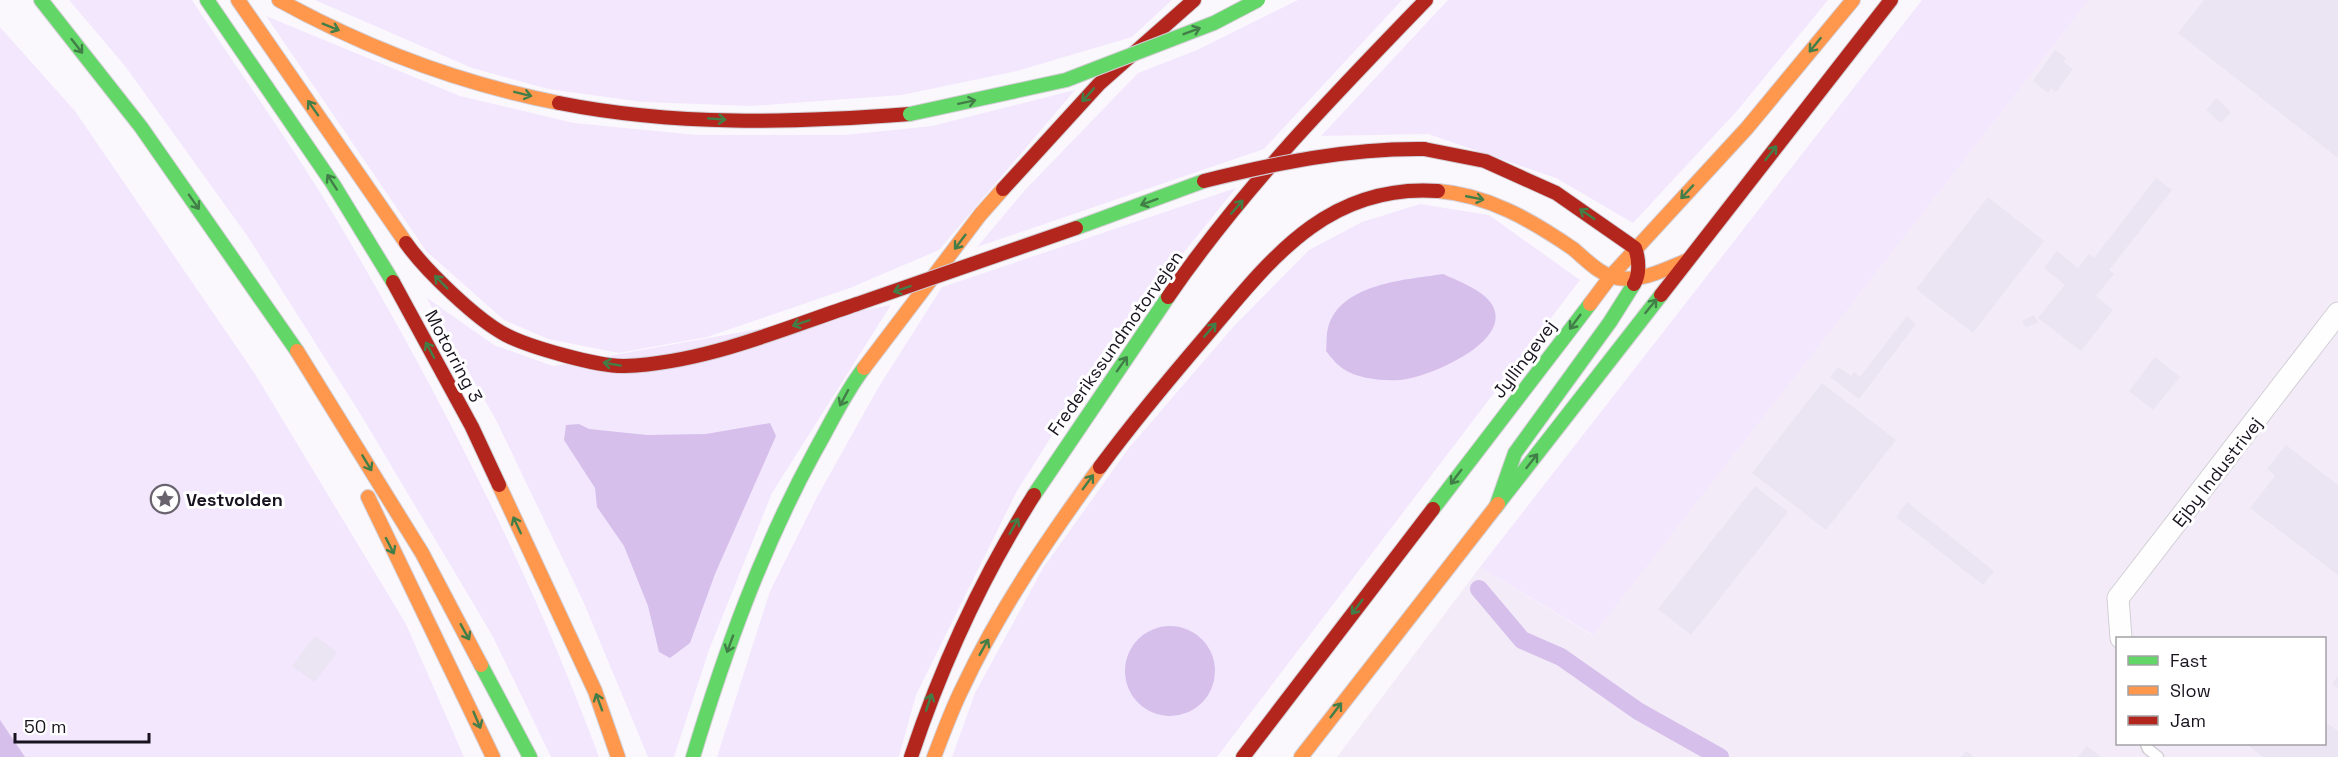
<svg xmlns="http://www.w3.org/2000/svg" width="2338" height="757" viewBox="0 0 2338 757" font-family="'Space Grotesk',sans-serif">
	<style>
		.built { fill: #f3ecf8; fill-rule: evenodd }
		.green { fill: #f3e7fe }
		.water { fill: #d6bfeb }
		.lines { fill: none; stroke-linecap: round; stroke-linejoin: round }
		.canal { stroke: #d6bfeb; stroke-width: 18 }
		.building { fill: #ebe4f2 }
		.lane-casing { stroke: #d2ced6; stroke-width: 13 }
		.street-casing { stroke: #d2ced6; stroke-width: 23 }
		.fast-casing { stroke: #d2ced6; stroke-width: 16 }
		.slow-casing { stroke: #d2ced6; stroke-width: 16 }
		.jam-casing { stroke: #d2ced6; stroke-width: 16 }
		.lane { stroke: #fefeff; stroke-width: 10 }
		.street { stroke: #fefeff; stroke-width: 21 }
		.fast { stroke: #63d668; stroke-width: 14 }
		.slow { stroke: #ff974d; stroke-width: 14 }
		.jam { stroke: #b3261e; stroke-width: 14 }
		.fast-bridge-casing { stroke: #d2ced6; stroke-width: 16; stroke-linecap: butt }
		.jam-bridge-casing { stroke: #d2ced6; stroke-width: 16; stroke-linecap: butt }
		.fast-bridge { stroke: #63d668; stroke-width: 14 }
		.jam-bridge { stroke: #b3261e; stroke-width: 14 }
		.oneway { stroke: #427e47 }
		.labels { text-anchor: middle; dominant-baseline: central; stroke-width: 6; stroke-linejoin: round; paint-order: stroke }
		.street-label { font-size: 18px; fill: #19131f; stroke: #fff }
		.poi-label { font-size: 18px; font-weight: bold; fill: #19131f; stroke: #fff; text-anchor: start }
	</style>
	<rect width="100%" height="100%" fill="#fbf8fd"/>
	<path class="built" d="M2089,0H2338V757H1337L1480,567L1592,635ZM2118,638H2324V744H2118Z"/>
	<g class="green">
		<path d="M69,0H192C240,73 292,145 337,220C438,391 530,570 599,757H551L492,635L361,415L248,237L125,66Z"/>
		<path d="M315,0H1172L1132,37L1017,71L902,95L750,106L642,102L548,89L472,68Z"/>
		<path d="M1298,0H1402L1264,149L977,247L1025,190L1138,73L1197,50Z"/>
		<path d="M1448,0H1828L1737,111L1633,223L1556,178L1428,134L1321,136Z"/>
		<path d="M1922,0H2089L1593,635L1480,567Z"/>
		<path d="M266,16L460,96L574,123L697,135H844L932,126L1075,90L939,250L850,288L707,337L619,353L548,339L504,320L426,251Z"/>
		<path d="M0,27L75,111L255,374L406,624L464,757H0Z"/>
		<path d="M1236,188L1111,342L1017,491L916,695L899,757H717L770,591L817,497L878,388L942,287Z"/>
		<path d="M1420,204L1489,215L1580,280L1217,757H952L975,693L1043,568L1128,449L1234,326L1309,250L1362,222Z"/>
		<path d="M426,297L494,345L553,366L891,305L772,493L709,650L674,757H648L583,601L496,420Z"/>
	</g>
	<g class="water">
		<path d="M1443,274C1458,281 1481,289 1491,303C1517,341 1427,378 1400,380C1383,381 1357,379 1342,368C1336,364 1331,357 1326,351C1327,344 1326,335 1328,328C1340,283 1406,280 1443,274Z"/>
		<path d="M770,423L776,436L715,574L690,643L670,658L659,652L648,606L624,546L597,507L595,488L564,440L566,425L579,424L589,429L647,435L706,434Z"/>
		<circle cx="1170" cy="671" r="45"/>
		<path d="M0,720L25,757H0Z"/>
	</g>
	<g class="lines">
		<path class="canal" d="M1479,589L1522,640L1561,657L1638,711L1720,757"/>
	</g>
	<g class="building">
		<path d="M2204,0H2338V158L2178,33Z"/>
		<path d="M2055,50L2066,58L2063,62L2073,69L2056,92L2051,88L2048,93L2033,81Z"/>
		<path d="M2216,98L2231,112L2221,123L2206,110Z"/>
		<path d="M2156,178L2172,190L2109,270L2114,274L2096,296L2113,310L2081,351L2038,318L2065,285L2044,268L2057,251L2078,268L2089,254L2094,258Z"/>
		<path d="M1988,197L2044,241L1973,333L1916,289Z"/>
		<path d="M2034,315L2038,322L2026,328L2022,321Z"/>
		<path d="M1907,316L1916,324L1859,399L1830,377L1838,367L1851,376L1854,372L1860,377Z"/>
		<path d="M2155,357L2180,377L2153,410L2129,391Z"/>
		<path d="M1822,383L1896,440L1826,530L1752,473Z"/>
		<path d="M2286,445L2338,485V575L2250,508L2275,476L2267,469Z"/>
		<path d="M1755,486L1788,512L1691,635L1658,609Z"/>
		<path d="M1907,502L1994,571L1983,585L1896,517Z"/>
		<path d="M315,636L337,652L315,682L292,666Z"/>
		<path d="M2338,676V688L2332,684Z"/>
		<path d="M2324,721L2338,731V757H2263L2246,744H2324Z"/>
		<path d="M2087,746L2101,757H2078Z"/>
		<path d="M1966,751L1974,757H1961Z"/>
	</g>
	<g class="lines">
		<g class="lane-casing">
			<path id="lane" d="M2146,744L2148,749L2158,757"/>
		</g>
		<g class="street-casing">
			<path id="street" d="M2121,638L2118,598L2338,313"/>
		</g>
		<g class="fast-casing">
			<g id="fast">
				<path d="M41,0L141,127L297,351"/>
				<path d="M207,0L333,184L393,282"/>
				<path d="M1076,228L1204,181"/>
				<path d="M1034,495L1168,297"/>
				<path d="M1498,504L1661,295"/>
				<path d="M1496,507L1515,453L1610,322L1634,284"/>
				<path d="M1433,509L1590,304"/>
				<path d="M481,665L530,757"/>
				<path d="M693,757C725,651 762,548 815,451C831,423 844,394 864,368"/>
			</g>
		</g>
		<g class="slow-casing">
			<g id="slow">
				<path d="M238,0L406,243"/>
				<path d="M279,0C366,48 462,84 559,103"/>
				<path d="M1438,191C1488,195 1531,220 1572,248C1586,259 1599,275 1618,278C1642,282 1666,269 1688,260"/>
				<path d="M1590,304L1611,276L1747,128L1853,0"/>
				<path d="M297,351L422,553L481,665"/>
				<path d="M864,368L980,215L1003,189"/>
				<path d="M499,485L595,691L618,757"/>
				<path d="M368,497L493,757"/>
				<path d="M934,757C943,734 951,711 962,689C999,610 1049,537 1100,467"/>
				<path d="M1301,757L1498,504"/>
			</g>
		</g>
		<g class="jam-casing">
			<g id="jam">
				<path d="M559,103C674,126 793,123 910,114"/>
				<path d="M1424,149L1485,161L1556,193L1635,248C1639,259 1640,274 1634,284"/>
				<path d="M1003,189L1099,84L1194,0"/>
				<path d="M406,243C425,270 477,320 506,335C529,347 599,367 625,366C705,363 782,329 857,304"/>
				<path d="M393,282L472,427L499,485"/>
				<path d="M1661,295L1891,0"/>
				<path d="M1168,297C1242,189 1335,94 1426,0"/>
				<path d="M1100,467C1134,421 1170,378 1206,336C1270,260 1327,183 1438,191"/>
				<path d="M911,757C942,664 982,577 1034,495"/>
				<path d="M1243,757L1433,509"/>
			</g>
		</g>
		<use href="#lane" class="lane"/>
		<use href="#street" class="street"/>
		<use href="#fast" class="fast"/>
		<use href="#slow" class="slow"/>
		<use href="#jam" class="jam"/>
		<g class="fast-bridge-casing">
			<path id="fast-bridge" d="M910,114L1066,80L1214,23L1258,0"/>
		</g>
		<g class="jam-bridge-casing">
			<g id="jam-bridge">
				<path d="M1204,181C1277,163 1348,148 1424,149"/>
				<path d="M857,304L1076,228"/>
			</g>
		</g>
		<use href="#fast-bridge" class="fast-bridge"/>
		<use href="#jam-bridge" class="jam-bridge"/>
	</g>
	<defs><path id="oneway-shaft" d="M-6 0H5M1.5-3L5.5 0L1.5 3" fill="none" stroke-width="1.6" stroke-linecap="round" stroke-linejoin="round" transform="scale(1.5)"/></defs>
	<g class="oneway">
		<use href="#oneway-shaft" transform="translate(331 27) rotate(22)"/>
		<use href="#oneway-shaft" transform="translate(1192 31) rotate(-21)"/>
		<use href="#oneway-shaft" transform="translate(1815 45) rotate(129)"/>
		<use href="#oneway-shaft" transform="translate(77 46) rotate(52)"/>
		<use href="#oneway-shaft" transform="translate(523 94) rotate(14)"/>
		<use href="#oneway-shaft" transform="translate(1088 95) rotate(132)"/>
		<use href="#oneway-shaft" transform="translate(967 102) rotate(-12)"/>
		<use href="#oneway-shaft" transform="translate(313 108) rotate(-125)"/>
		<use href="#oneway-shaft" transform="translate(717 119) rotate(4)"/>
		<use href="#oneway-shaft" transform="translate(1771 153) rotate(-52)"/>
		<use href="#oneway-shaft" transform="translate(332 182) rotate(-123)"/>
		<use href="#oneway-shaft" transform="translate(1687 192) rotate(133)"/>
		<use href="#oneway-shaft" transform="translate(1475 198) rotate(11)"/>
		<use href="#oneway-shaft" transform="translate(194 202) rotate(55)"/>
		<use href="#oneway-shaft" transform="translate(1149 202) rotate(160)"/>
		<use href="#oneway-shaft" transform="translate(1237 207) rotate(-49)"/>
		<use href="#oneway-shaft" transform="translate(1587 214) rotate(-146)"/>
		<use href="#oneway-shaft" transform="translate(960 242) rotate(127)"/>
		<use href="#oneway-shaft" transform="translate(441 282) rotate(-135)"/>
		<use href="#oneway-shaft" transform="translate(902 289) rotate(161)"/>
		<use href="#oneway-shaft" transform="translate(1651 306) rotate(-51)"/>
		<use href="#oneway-shaft" transform="translate(1575 322) rotate(127)"/>
		<use href="#oneway-shaft" transform="translate(801 323) rotate(161)"/>
		<use href="#oneway-shaft" transform="translate(1210 330) rotate(-49)"/>
		<use href="#oneway-shaft" transform="translate(430 350) rotate(-118)"/>
		<use href="#oneway-shaft" transform="translate(612 364) rotate(-170)"/>
		<use href="#oneway-shaft" transform="translate(1122 364) rotate(-55)"/>
		<use href="#oneway-shaft" transform="translate(844 398) rotate(118)"/>
		<use href="#oneway-shaft" transform="translate(1532 461) rotate(-52)"/>
		<use href="#oneway-shaft" transform="translate(367 463) rotate(59)"/>
		<use href="#oneway-shaft" transform="translate(1456 477) rotate(127)"/>
		<use href="#oneway-shaft" transform="translate(1088 482) rotate(-54)"/>
		<use href="#oneway-shaft" transform="translate(517 525) rotate(-115)"/>
		<use href="#oneway-shaft" transform="translate(1014 526) rotate(-61)"/>
		<use href="#oneway-shaft" transform="translate(390 546) rotate(63)"/>
		<use href="#oneway-shaft" transform="translate(1357 607) rotate(127)"/>
		<use href="#oneway-shaft" transform="translate(465 632) rotate(61)"/>
		<use href="#oneway-shaft" transform="translate(730 644) rotate(110)"/>
		<use href="#oneway-shaft" transform="translate(984 647) rotate(-61)"/>
		<use href="#oneway-shaft" transform="translate(599 702) rotate(-110)"/>
		<use href="#oneway-shaft" transform="translate(929 702) rotate(-71)"/>
		<use href="#oneway-shaft" transform="translate(1336 710) rotate(-53)"/>
		<use href="#oneway-shaft" transform="translate(477 720) rotate(67)"/>
	</g>
	<defs>
		<g id="sight-ring" transform="scale(1.5)"><circle r="9.5" fill="#fff" stroke="#68636d" stroke-width="1.5"/><path d="M0-6L1.8-2.2L6-1.7L2.9 1.2L3.7 5.4L0 3.3L-3.7 5.4L-2.9 1.2L-6-1.7L-1.8-2.2Z" fill="#68636d"/></g>
	</defs>
	<g fill-rule="evenodd">
		<use href="#sight-ring" x="165" y="499"/>
	</g>
	<g class="labels">
		<g class="street-label">
			<text transform="translate(1115 343) rotate(-55)">Frederikssundmotorvejen</text>
			<text transform="translate(454 356) rotate(62)">Motorring 3</text>
			<text transform="translate(1524 359) rotate(-53)">Jyllingevej</text>
			<text transform="translate(2217 472) rotate(-52)">Ejby Industrivej</text>
		</g>
		<g class="poi-label">
			<text x="186" y="499">Vestvolden</text>
		</g>
	</g>
	<rect x="2116" y="637" width="210" height="108" fill="#ffffff" stroke="#a3a1a5" stroke-width="1.5"/>
	<rect x="2128" y="656" width="30" height="9" fill="#63d668" stroke="#a3a1a5" stroke-width="1.5"/>
	<text x="2170" y="667" font-size="18" fill="#19131f">Fast</text>
	<rect x="2128" y="686" width="30" height="9" fill="#ff974d" stroke="#a3a1a5" stroke-width="1.5"/>
	<text x="2170" y="697" font-size="18" fill="#19131f">Slow</text>
	<rect x="2128" y="716" width="30" height="9" fill="#b3261e" stroke="#a3a1a5" stroke-width="1.5"/>
	<text x="2170" y="727" font-size="18" fill="#19131f">Jam</text>
	<path d="M15 733v9h134v-9" fill="none" stroke="#19131f" stroke-width="3"/>
	<text x="24" y="733" font-size="18" fill="#19131f" stroke="#ffffff" stroke-width="4.5" paint-order="stroke">50 m</text>
</svg>
